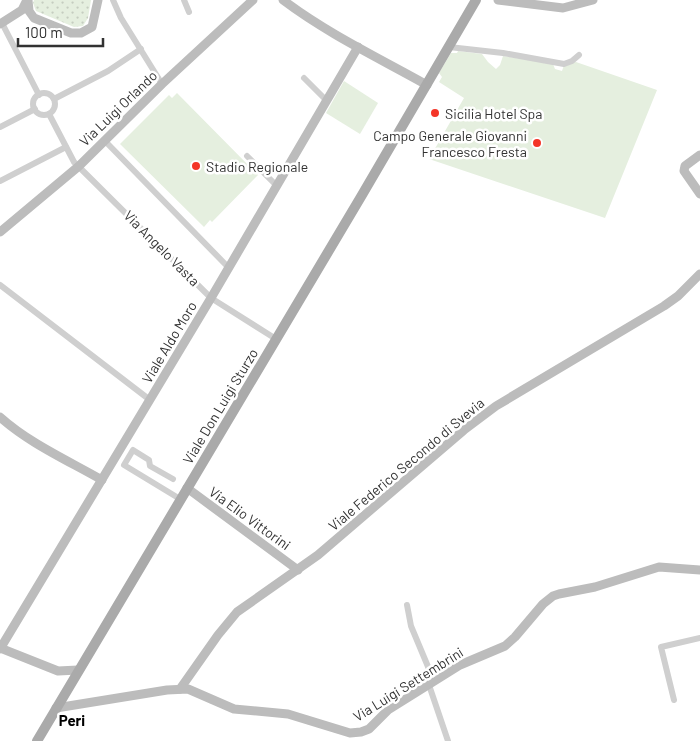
<svg xmlns="http://www.w3.org/2000/svg" width="700" height="741" viewBox="0 0 700 741" font-family="Barlow,sans-serif">
	<style>
		.grass { fill: #e5efdf }
		.park { fill: url(#park-dots) }
		.lines { fill: none; stroke-linecap: round; stroke-linejoin: round }
		.street { stroke: #cfcfcf; stroke-width: 6 }
		.secondary { stroke: #bcbcbc; stroke-width: 9 }
		.primary { stroke: #aaa; stroke-width: 10 }
		.poi-dot { fill: #f43528; stroke: #fff; stroke-width: 2 }
		.labels { text-anchor: middle; dominant-baseline: central; stroke-width: 5; stroke-linejoin: round; paint-order: stroke }
		.street-label { font-size: 14px; fill: #323232; stroke: #fff }
		.poi-label { font-size: 14px; fill: #323232; stroke: #fff; text-anchor: start }
		.neighbourhood-label { font-size: 15px; font-weight: bold; fill: #000; stroke: #fff }
	</style>
	<defs>
		<pattern id="park-dots" width="8" height="8" patternUnits="userSpaceOnUse" patternTransform="scale(1.25)"><rect width="8" height="8" fill="#e5efdf"/><path d="M2 2h.1M6 6h.1" fill="none" stroke="#c5cdc0" stroke-width="1.8" stroke-linecap="round"/></pattern>
	</defs>
	<rect width="100%" height="100%" fill="#fff"/>
	<g class="grass">
		<path d="M458,51L482,54L488,62L496,69L500,65L503,56L553,64L555,69L562,71L564,65L576,62L657,90L605,218L429,159L464,98L439,82L442,77L439,73L451,53H457Z"/>
		<path d="M344,81L378,103L360,134L326,113Z"/>
		<path d="M177,93L258,175L212,222L210,220L204,227L120,144L169,95L172,98Z"/>
	</g>
	<path class="park" d="M34,0H91L88,18L83,26L74,27L36,11L33,3Z"/>
	<g class="lines">
		<g class="street">
			<path d="M113,0L121,18L162,84"/>
			<path d="M184,0L189,12"/>
			<path d="M2,23L39,95"/>
			<path d="M449,47L503,53L564,64L572,61L579,55"/>
			<path d="M304,78L326,100"/>
			<circle cx="44" cy="104" r="11"/>
			<path d="M54,99L108,71L141,49"/>
			<path d="M49,114L74,162L211,298L276,339"/>
			<path d="M0,127L35,109"/>
			<path d="M104,140L228,267"/>
			<path d="M247,156L276,185"/>
			<path d="M0,181L66,147"/>
			<path d="M0,285L150,400"/>
			<path d="M173,479L150,466L149,460L133,450L124,465L180,499"/>
			<path d="M407,605L411,626L434,681"/>
			<path d="M429,685L448,741"/>
			<path d="M674,700L661,647L700,638"/>
		</g>
		<g class="secondary">
			<path d="M28,0L29,11L34,18L71,33H81L92,27L98,0"/>
			<path d="M283,0C328,34 379,58 427,85"/>
			<path d="M498,0L563,8L593,0"/>
			<path d="M0,24L22,10L27,0"/>
			<path d="M700,155L685,166L684,171L700,194"/>
			<path d="M0,232L79,166L162,84L253,0"/>
			<path d="M0,417C29,443 67,460 102,480"/>
			<path d="M187,488L298,570"/>
			<path d="M0,648L58,671L78,670"/>
			<path d="M0,649L211,298L358,47"/>
			<path d="M180,689L218,635L237,612L318,555L464,430L496,406L664,306L678,296L700,274"/>
			<path d="M56,708L167,690L188,689L234,709L288,714L350,733L361,732L369,729L388,710L460,665L505,646L515,637L543,604L553,596L559,594L595,587L659,567L700,570"/>
		</g>
		<path class="primary" d="M37,741L362,195L476,0"/>
	</g>
	<g class="poi-dot">
		<circle cx="435" cy="113" r="5"/>
		<circle cx="537" cy="143" r="5"/>
		<circle cx="196" cy="166" r="5"/>
	</g>
	<g class="labels">
		<g class="street-label">
			<text transform="translate(118 108) rotate(-44)">Via Luigi Orlando</text>
			<text transform="translate(162 248) rotate(45)">Via Angelo Vasta</text>
			<text transform="translate(169 342) rotate(-59)">Viale Aldo Moro</text>
			<text transform="translate(220 406) rotate(-59)">Viale Don Luigi Sturzo</text>
			<text transform="translate(406 464) rotate(-40)">Viale Federico Secondo di Svevia</text>
			<text transform="translate(250 518) rotate(36)">Via Elio Vittorini</text>
			<text transform="translate(408 684) rotate(-32)">Via Luigi Settembrini</text>
		</g>
		<g class="poi-label">
			<text x="445" y="113">Sicilia Hotel Spa</text>
			<text x="527" y="135" text-anchor="end">Campo Generale Giovanni<tspan x="527" dy="16">Francesco Fresta</tspan></text>
			<text x="206" y="166">Stadio Regionale</text>
		</g>
		<g class="neighbourhood-label">
			<text x="72" y="720">Peri</text>
		</g>
	</g>
	<path d="M18 38v8h85v-8" fill="none" stroke="#323232" stroke-width="2.5"/>
	<text x="25" y="38" font-size="15" fill="#323232" stroke="#ffffff" stroke-width="4" paint-order="stroke">100 m</text>
</svg>
